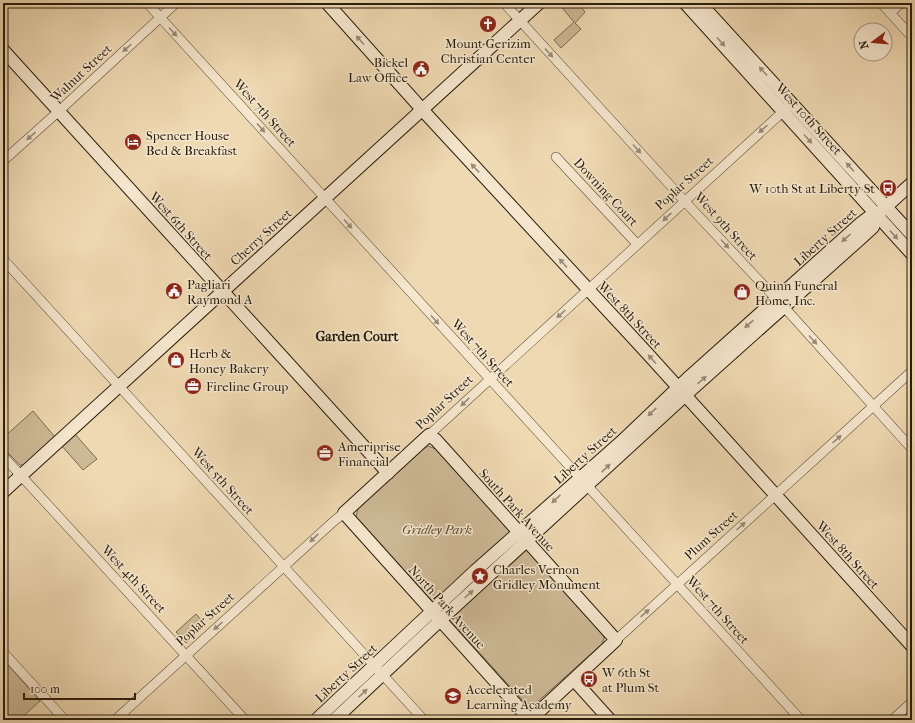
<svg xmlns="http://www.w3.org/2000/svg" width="915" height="723" viewBox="0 0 915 723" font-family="'IM FELL French Canon',serif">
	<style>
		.green { fill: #cdb996; stroke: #7a6b51 }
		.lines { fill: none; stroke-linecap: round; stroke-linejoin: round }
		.street-casing { stroke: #5a4c36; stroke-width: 10 }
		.secondary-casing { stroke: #281d0c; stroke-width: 14 }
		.street { stroke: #f5e6cd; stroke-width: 9 }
		.secondary { stroke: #f5e6cd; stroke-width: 12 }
		.oneway { fill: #998c76 }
		.labels { text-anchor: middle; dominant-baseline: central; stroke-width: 3; stroke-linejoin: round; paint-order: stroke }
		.poi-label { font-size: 13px; fill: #281d0c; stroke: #f5e6cd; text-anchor: start }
		.street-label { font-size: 13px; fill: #281d0c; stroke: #f5e6cd }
		.park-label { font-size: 13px; font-style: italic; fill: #5a4c35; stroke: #f5e6cd }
		.neighbourhood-label { font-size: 14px; font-weight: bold; fill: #281d0c; stroke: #f5e6cd }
	</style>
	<rect width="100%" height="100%" fill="#efd9b2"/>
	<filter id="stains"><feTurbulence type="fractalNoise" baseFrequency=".005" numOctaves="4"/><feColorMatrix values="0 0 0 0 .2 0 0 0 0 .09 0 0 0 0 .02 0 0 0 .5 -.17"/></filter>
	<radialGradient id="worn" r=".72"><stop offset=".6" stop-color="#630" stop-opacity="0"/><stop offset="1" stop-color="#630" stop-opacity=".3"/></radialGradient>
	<g class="green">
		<path d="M558,3H578L585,12L575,23L581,29L561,48L554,40L574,22Z"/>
		<path d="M33,411L55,437L25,465H20L3,448V438Z"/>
		<path d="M74,433L97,459L83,470L61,445Z"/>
		<path d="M428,446L436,449L603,633L604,638L602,644L535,704H529L524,702L356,517L358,509L423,449Z"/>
		<path d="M196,614L206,625L186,643L176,632Z"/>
		<path d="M3,659L40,701L19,720H3Z"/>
	</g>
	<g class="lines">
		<g class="street-casing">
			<g id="street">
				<path d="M147,3L801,720"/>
				<path d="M504,3L690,207L784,307L912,449"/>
				<path d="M881,3L912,37"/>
				<path d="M890,13L901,3"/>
				<path d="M556,157L637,244"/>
				<path d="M3,161L59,111L176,3"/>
				<path d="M3,259L424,720"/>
				<path d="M429,435L787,108"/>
				<path d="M3,456L245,720"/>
				<path d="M616,640L912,371"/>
				<path d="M3,652L65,720"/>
				<path d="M115,720L334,521L344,513"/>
				<path d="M892,720L912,702"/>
			</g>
		</g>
		<g class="secondary-casing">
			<g id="secondary">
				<path d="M327,3L428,116L647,353L912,646"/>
				<path d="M685,3L912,254"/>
				<path d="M700,3L912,235"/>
				<path d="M3,50L388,473"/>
				<path d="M429,435L436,440L616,640L530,720L344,513Z"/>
				<path d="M3,492L539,3"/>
				<path d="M574,680L610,720"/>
				<path d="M316,720L475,571L621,442L687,379L861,223L869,217L877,215L912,183"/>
				<path d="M334,720L448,613L692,389L860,239L873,227L877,215"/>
			</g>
		</g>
		<use href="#street" class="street"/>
		<use href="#secondary" class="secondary"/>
	</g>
	<defs><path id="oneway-solid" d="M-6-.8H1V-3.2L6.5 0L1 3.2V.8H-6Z"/></defs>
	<g class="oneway">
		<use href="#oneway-solid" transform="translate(173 32) rotate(48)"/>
		<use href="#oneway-solid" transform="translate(360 40) rotate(-132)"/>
		<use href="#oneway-solid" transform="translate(721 42) rotate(48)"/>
		<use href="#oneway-solid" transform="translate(127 48) rotate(138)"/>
		<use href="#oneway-solid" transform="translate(549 53) rotate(48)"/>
		<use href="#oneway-solid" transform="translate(763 71) rotate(-132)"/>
		<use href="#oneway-solid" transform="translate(261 128) rotate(48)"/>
		<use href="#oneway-solid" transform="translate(763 129) rotate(138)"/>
		<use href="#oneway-solid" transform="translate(31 136) rotate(139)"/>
		<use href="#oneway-solid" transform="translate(808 139) rotate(48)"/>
		<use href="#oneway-solid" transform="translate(637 149) rotate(48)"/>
		<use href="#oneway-solid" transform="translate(850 167) rotate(-132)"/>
		<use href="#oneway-solid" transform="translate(475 168) rotate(-133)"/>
		<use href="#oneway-solid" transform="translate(667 217) rotate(137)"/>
		<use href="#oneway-solid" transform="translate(348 224) rotate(48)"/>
		<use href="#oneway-solid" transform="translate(894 235) rotate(47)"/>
		<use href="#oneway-solid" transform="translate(846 238) rotate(138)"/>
		<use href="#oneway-solid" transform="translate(725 244) rotate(48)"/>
		<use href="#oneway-solid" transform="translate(563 263) rotate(-132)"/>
		<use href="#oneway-solid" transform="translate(561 314) rotate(138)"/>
		<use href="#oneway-solid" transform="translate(435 320) rotate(48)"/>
		<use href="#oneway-solid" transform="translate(749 324) rotate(139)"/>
		<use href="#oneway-solid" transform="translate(813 340) rotate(48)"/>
		<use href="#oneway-solid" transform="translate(652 359) rotate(-132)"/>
		<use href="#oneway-solid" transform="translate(702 380) rotate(-41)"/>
		<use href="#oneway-solid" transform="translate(465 402) rotate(137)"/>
		<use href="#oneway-solid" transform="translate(652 412) rotate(136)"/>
		<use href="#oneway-solid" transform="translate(837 439) rotate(-42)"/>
		<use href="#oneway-solid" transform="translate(606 468) rotate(-43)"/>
		<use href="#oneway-solid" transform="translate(556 499) rotate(137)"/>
		<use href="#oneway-solid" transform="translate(741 526) rotate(-42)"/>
		<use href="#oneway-solid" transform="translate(314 538) rotate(137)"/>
		<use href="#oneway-solid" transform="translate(469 594) rotate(-42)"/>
		<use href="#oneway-solid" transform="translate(645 613) rotate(-42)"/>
		<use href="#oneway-solid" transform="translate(218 626) rotate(138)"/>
		<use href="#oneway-solid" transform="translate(363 693) rotate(-43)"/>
	</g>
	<defs>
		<g id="church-disc" transform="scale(0.9)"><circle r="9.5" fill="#8f2418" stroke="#f5e6cd"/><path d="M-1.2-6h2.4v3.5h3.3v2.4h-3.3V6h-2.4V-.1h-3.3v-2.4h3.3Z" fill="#fff"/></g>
		<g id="civic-disc" transform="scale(0.9)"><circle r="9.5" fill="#8f2418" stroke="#f5e6cd"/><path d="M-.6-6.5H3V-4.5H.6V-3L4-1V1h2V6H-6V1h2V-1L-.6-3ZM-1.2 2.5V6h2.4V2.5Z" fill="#fff"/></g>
		<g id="hotel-disc" transform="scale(0.9)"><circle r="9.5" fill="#8f2418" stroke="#f5e6cd"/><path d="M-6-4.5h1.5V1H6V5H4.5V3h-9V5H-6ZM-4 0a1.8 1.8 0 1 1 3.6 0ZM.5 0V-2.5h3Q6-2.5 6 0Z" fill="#fff"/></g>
		<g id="bus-disc" transform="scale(0.9)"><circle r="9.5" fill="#8f2418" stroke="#f5e6cd"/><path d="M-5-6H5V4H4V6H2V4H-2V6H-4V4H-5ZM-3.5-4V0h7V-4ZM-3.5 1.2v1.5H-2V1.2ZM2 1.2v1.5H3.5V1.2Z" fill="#fff"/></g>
		<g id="shop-disc" transform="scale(0.9)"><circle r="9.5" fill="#8f2418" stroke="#f5e6cd"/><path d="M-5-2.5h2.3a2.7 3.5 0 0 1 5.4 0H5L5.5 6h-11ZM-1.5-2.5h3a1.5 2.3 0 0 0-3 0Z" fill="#fff"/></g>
		<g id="office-disc" transform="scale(0.9)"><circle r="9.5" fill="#8f2418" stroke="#f5e6cd"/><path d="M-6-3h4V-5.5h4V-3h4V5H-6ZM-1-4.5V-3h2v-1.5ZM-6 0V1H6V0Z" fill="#fff"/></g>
		<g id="sight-disc" transform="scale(0.9)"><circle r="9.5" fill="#8f2418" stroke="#f5e6cd"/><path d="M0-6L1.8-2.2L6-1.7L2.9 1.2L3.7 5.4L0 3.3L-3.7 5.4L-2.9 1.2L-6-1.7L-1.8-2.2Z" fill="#fff"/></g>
		<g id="school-disc" transform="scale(0.9)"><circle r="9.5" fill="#8f2418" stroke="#f5e6cd"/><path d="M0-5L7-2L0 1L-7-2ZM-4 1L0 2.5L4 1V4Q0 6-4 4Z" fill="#fff"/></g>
	</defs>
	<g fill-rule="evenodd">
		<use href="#church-disc" x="488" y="24"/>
		<use href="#civic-disc" x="421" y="69"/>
		<use href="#hotel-disc" x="133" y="142"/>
		<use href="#bus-disc" x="888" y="188"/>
		<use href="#civic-disc" x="174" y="291"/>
		<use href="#shop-disc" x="742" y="292"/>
		<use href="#shop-disc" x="176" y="360"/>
		<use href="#office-disc" x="193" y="386"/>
		<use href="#office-disc" x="325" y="453"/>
		<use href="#sight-disc" x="480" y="576"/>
		<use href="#bus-disc" x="589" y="679"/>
		<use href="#school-disc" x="453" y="696"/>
	</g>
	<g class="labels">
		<g class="poi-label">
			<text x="488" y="43" text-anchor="middle">Mount Gerizim<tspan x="488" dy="15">Christian Center</tspan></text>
			<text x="408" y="62" text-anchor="end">Bickel<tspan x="408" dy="15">Law Office</tspan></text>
			<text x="146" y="135">Spencer House<tspan x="146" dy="15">Bed &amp; Breakfast</tspan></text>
			<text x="875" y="188" text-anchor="end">W 10th St at Liberty St</text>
			<text x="187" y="284">Pagliari<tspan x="187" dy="15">Raymond A</tspan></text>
			<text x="755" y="285">Quinn Funeral<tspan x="755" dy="15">Home, Inc.</tspan></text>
			<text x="189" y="353">Herb &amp;<tspan x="189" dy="15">Honey Bakery</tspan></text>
			<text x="206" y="386">Fireline Group</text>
			<text x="338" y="446">Ameriprise<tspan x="338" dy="15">Financial</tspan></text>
			<text x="493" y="569">Charles Vernon<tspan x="493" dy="15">Gridley Monument</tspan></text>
			<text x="602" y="672">W 6th St<tspan x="602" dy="15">at Plum St</tspan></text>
			<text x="466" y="689">Accelerated<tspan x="466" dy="15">Learning Academy</tspan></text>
		</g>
		<g class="street-label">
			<text transform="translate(81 73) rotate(-43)">Walnut Street</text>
			<text transform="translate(265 113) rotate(48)">West 7th Street</text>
			<text transform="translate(809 119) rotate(48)">West 10th Street</text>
			<text transform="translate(684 183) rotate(-42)">Poplar Street</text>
			<text transform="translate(606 192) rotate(47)">Downing Court</text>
			<text transform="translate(181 226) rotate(48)">West 6th Street</text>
			<text transform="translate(726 226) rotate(48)">West 9th Street</text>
			<text transform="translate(261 237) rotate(-42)">Cherry Street</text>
			<text transform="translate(825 237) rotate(-42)">Liberty Street</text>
			<text transform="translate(630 315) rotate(47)">West 8th Street</text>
			<text transform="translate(483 353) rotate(48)">West 7th Street</text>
			<text transform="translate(444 402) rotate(-43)">Poplar Street</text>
			<text transform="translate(585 455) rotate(-42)">Liberty Street</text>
			<text transform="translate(223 481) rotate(48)">West 5th Street</text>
			<text transform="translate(517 510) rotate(48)">South Park Avenue</text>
			<text transform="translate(711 535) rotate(-42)">Plum Street</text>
			<text transform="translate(848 555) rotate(48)">West 8th Street</text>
			<text transform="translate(134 579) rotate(47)">West 4th Street</text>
			<text transform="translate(447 607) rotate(48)">North Park Avenue</text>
			<text transform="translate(718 610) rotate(48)">West 7th Street</text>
			<text transform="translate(205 619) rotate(-42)">Poplar Street</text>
			<text transform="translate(346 673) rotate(-43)">Liberty Street</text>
		</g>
		<g class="park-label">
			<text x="437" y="529">Gridley Park</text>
		</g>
		<g class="neighbourhood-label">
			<text x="357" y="336">Garden Court</text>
		</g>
	</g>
	<rect width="915" height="723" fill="none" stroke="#efd9b2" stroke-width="16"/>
	<rect x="4" y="4" width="907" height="715" fill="none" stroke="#281d0c" stroke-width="2"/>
	<rect x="8" y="8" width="899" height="707" fill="none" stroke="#281d0c"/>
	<g transform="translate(873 42) rotate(254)"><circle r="19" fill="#f5e6cd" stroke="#a39680"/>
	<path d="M0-3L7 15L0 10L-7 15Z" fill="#8f2418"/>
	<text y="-6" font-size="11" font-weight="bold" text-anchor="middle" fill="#281d0c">N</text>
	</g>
	<path d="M24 693v6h111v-6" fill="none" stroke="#281d0c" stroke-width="2"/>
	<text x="30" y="693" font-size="12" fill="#281d0c" stroke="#f5e6cd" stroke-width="3" paint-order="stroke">100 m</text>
	<rect width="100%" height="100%" filter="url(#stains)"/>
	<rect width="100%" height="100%" fill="url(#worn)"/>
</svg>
